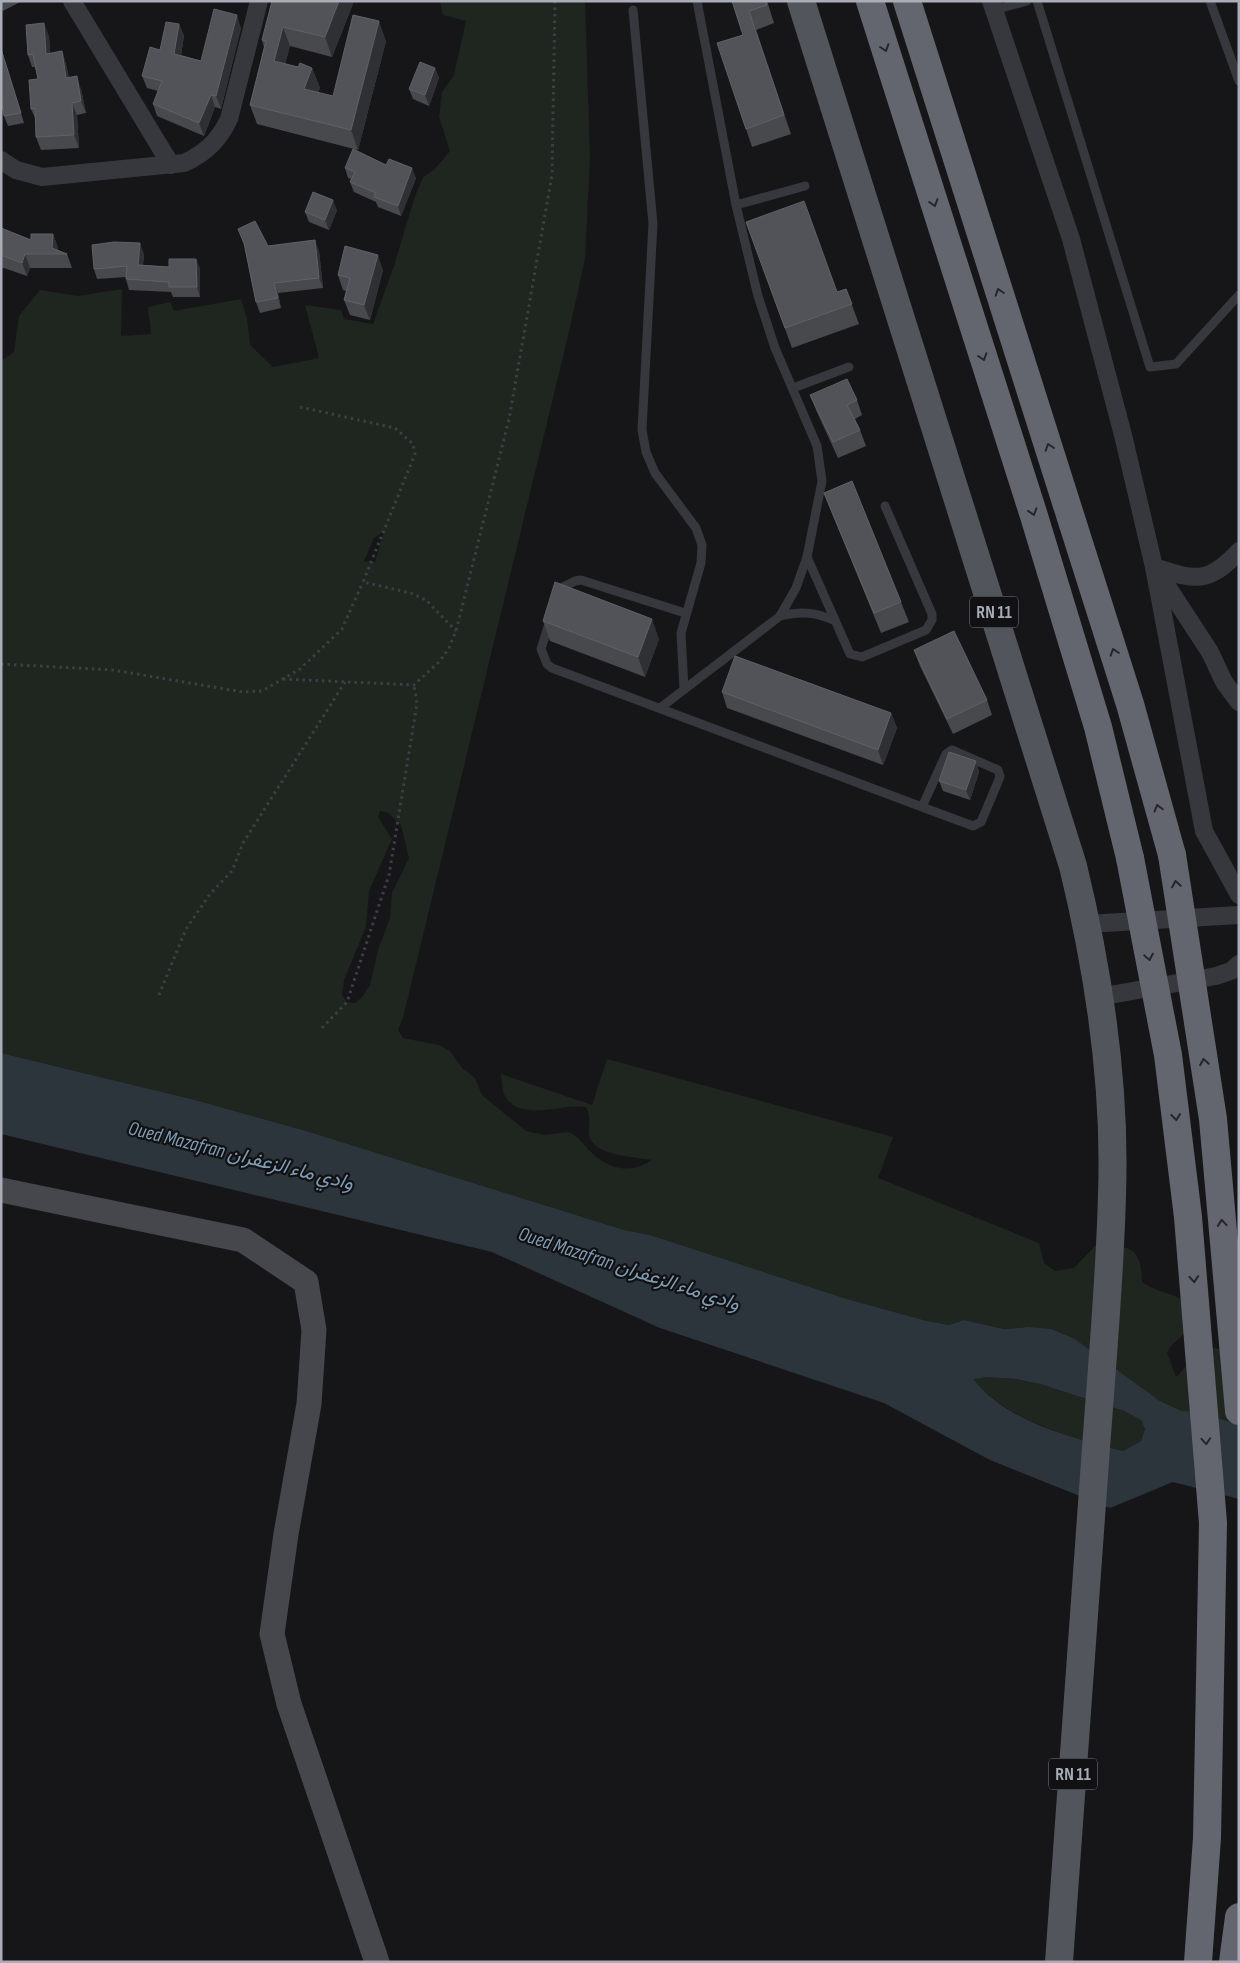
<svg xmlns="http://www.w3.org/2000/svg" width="1240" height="1963" viewBox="0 0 1240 1963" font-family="'Sofia Sans Condensed',Vazirmatn,sans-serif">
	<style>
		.green { fill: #1e261f; fill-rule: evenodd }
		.water { fill: #2c353c; fill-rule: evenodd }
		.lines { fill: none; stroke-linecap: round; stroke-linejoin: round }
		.path { stroke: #3d3f44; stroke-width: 3; stroke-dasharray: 2.5 4; stroke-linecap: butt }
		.lane { stroke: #37383d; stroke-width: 9 }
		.street { stroke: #37383d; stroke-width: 18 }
		.secondary { stroke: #45474d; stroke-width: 25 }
		.primary { stroke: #53555c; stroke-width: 28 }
		.highway { stroke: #63666e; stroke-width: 28 }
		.highway-bridge { stroke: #63666e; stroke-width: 28 }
		.wall { fill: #47494d }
		.shaded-wall { fill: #2f3033 }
		.building { fill: #525359; stroke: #5f6168 }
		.oneway { stroke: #26262a }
		.labels { text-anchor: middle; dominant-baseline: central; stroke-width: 4.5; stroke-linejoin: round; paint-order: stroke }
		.shield { fill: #111113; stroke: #7b7e86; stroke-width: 1 }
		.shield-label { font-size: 18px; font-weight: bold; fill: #a8adb8 }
		.water-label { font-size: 20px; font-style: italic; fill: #7f9bb3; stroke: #111113 }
	</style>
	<rect width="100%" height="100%" fill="#161618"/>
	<g class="green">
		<path d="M440,1H585L590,158L585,259L568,336L403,1018L398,1030L403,1038L439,1045L450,1051L462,1068L475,1078L482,1095L526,1131L544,1135L569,1132C579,1136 584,1146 592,1153C610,1170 631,1174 652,1160C636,1157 591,1156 589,1134C588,1123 592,1118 586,1107C562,1103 518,1124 504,1094C502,1088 502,1080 501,1074L592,1105L607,1059L893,1137L878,1178L1039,1243L1044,1263L1055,1271L1074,1268L1096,1245C1129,1247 1141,1244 1142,1282C1155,1292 1173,1293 1187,1302L1189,1329L1170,1347L1167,1353L1176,1377C1182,1372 1184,1367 1189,1362C1210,1342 1217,1345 1239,1361V1425L1199,1412L1182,1411L1160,1401L1075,1339L1029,1327L1004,1329L964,1320L949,1325L927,1321L847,1299L650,1235L624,1230L303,1130L195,1100L1,1053V361L14,352L19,316L40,290L78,296L122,289L121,336L151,334L148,307L170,302L174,311L241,299L247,318L250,345L273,367L319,358L305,305L341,310L344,319L373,324L394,266L414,199L423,177L434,170L450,151L439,117L442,92L454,75L466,21L443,15ZM384,531L375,562L364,561L374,538ZM380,811L388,813L401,825L409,858L392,893L390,918L379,947L370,985L362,997L355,1003L347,1002L342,995L344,980L366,927L369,891L392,839L378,817Z"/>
		<path d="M987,1377L1016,1379L1040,1384L1124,1411L1141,1420L1145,1429L1141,1441L1123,1451C1070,1437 1009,1422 972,1378Z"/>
	</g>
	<path class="water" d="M1,1053L195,1100L303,1130L624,1230L650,1235L847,1299L927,1321L949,1325L964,1320L1004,1329L1029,1327L1051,1329L1075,1339L1160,1401L1182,1411L1199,1412L1239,1425V1499L1173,1482L1110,1508L990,1460L884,1403L660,1328L492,1252L1,1134ZM987,1377L1016,1379L1040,1384L1124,1411L1141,1420L1145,1429L1141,1441L1123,1451C1070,1437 1009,1423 973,1379Z"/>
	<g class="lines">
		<g class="path">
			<path d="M300,407L395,428L413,444L415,454L363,582L411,593L426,600L456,631"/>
			<path d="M1,664L113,670L243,692L262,691L300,669L342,629L363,582"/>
			<path d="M283,679L414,685L440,661L449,648L456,631L509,419L552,175L555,1"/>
			<path d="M159,995L186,929L210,894L232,871L243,843L345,682"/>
			<path d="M322,1028L347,1002L389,875L417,703L414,685"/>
		</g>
		<g class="lane">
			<path d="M1037,1L1150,367L1176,364L1239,295"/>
			<path d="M1210,1L1239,81"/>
			<path d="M633,10L653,224L642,430L646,452L655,473L696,528L702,545L701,563L681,633L684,689"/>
			<path d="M994,10L1027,1"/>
			<path d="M736,205L805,186"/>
			<path d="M793,388L849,367"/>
			<path d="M807,557L850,654L862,657L926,630L932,620V614L885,506"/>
			<path d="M559,594L561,588L575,581L581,580L685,613"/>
			<path d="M780,616C800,611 815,612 833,620"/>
			<path d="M550,620L541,649L547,664L552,668L922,807L973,826L981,822L1000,777L998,770L952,750L946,754L922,807"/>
			<path d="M660,708L780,616L796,588L807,557L822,481L817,446L775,348L758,296L736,205L697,1"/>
		</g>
		<g class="street">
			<path d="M72,1L171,165"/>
			<path d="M991,1L1071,239L1123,435L1154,567C1194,580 1208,585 1239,551"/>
			<path d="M1,160L16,170L42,177L184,163C206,153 219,140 229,119L259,1"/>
			<path d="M1154,567L1204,831L1239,895"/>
			<path d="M1159,574L1210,652L1224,682L1239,702"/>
			<path d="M1087,924L1239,915"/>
			<path d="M1099,997L1216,976L1231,971L1239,964"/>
		</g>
		<path class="secondary" d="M1,1190L243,1240L306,1282L314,1330L309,1404L286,1534L272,1634L289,1704L377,1962"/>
		<path class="primary" d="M801,1L1073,866C1099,973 1116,1084 1112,1194C1110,1279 1102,1364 1096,1448C1085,1620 1072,1791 1059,1962"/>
		<g class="highway">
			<path d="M870,1L1034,516L1098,727L1130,858"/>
			<path d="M907,1L1130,704L1172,855"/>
			<path d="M1233,1962L1239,1917"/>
		</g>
		<g class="highway-bridge">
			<path d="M1172,855L1213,1119L1239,1411"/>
			<path d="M1130,858L1168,1055L1188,1217L1213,1523L1207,1838L1198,1962"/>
		</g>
	</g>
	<g class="wall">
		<path d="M1,1H22L3,11L1,8Z"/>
		<path d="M272,1H354L332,57L290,46L285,64L298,67L312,68L320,88L318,93L333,96L386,41L358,150L257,124L250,105L264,47L262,40Z"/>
		<path d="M732,1H767L774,23L756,30L791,134L752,147L746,129L743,35Z"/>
		<path d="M179,24L184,36L181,55L201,61L241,28L221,109L215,107L204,136L157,116L153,104L158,91L147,88L142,76Z"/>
		<path d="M49,36L50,54L62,51L66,64L69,78L81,89L86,113L77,115L79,148L41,150L36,137V120L31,109L38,79L35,67H32L28,55Z"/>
		<path d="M2,51L24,123L8,126L4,116Z"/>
		<path d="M435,68L439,78L429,106L413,99L409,89Z"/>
		<path d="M345,168L416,178L401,216L378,207L376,202L354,192L350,182L351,179L348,178Z"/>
		<path d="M337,210L329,230L309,222L305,212Z"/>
		<path d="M746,222L837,292L846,289L859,324L792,348Z"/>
		<path d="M1,228L31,240L53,234L58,248V250L67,254L72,268H30L27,276L1,267Z"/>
		<path d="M238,229L268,246L319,251L323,288L278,293L281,308L260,313L256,302L245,247Z"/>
		<path d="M144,254L143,265L169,267L196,259L200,269V297H173L171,292L129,290L126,279V277L97,279L94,269Z"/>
		<path d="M383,270L370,320L350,315L344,300L346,291L343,290L338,275Z"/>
		<path d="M810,395L857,400L862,415L855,419L860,430L866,446L838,458L816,410Z"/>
		<path d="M824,493L901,602L909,622L881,633L832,513Z"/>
		<path d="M543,621L659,639L645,677L550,641Z"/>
		<path d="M914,650L987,700L992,715L953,734L920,666Z"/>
		<path d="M722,692L891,713L897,728L883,765L727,708Z"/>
		<path d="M976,761L979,772L970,800L943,791L939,781Z"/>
	</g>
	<g class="shaded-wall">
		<path d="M339,1H354L332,57L325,37Z"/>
		<path d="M749,11L756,30L791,134L784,115Z"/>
		<path d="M237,15L241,28L221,109L216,96Z"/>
		<path d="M379,21L386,41L358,150L351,130Z"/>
		<path d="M44,23L49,36L51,67L46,54Z"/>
		<path d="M179,24L184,36L179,66L174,54Z"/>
		<path d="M283,27L290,46L281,80L274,61Z"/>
		<path d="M62,51L66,64L71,91L66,78Z"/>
		<path d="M312,68L320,88L311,109L304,89Z"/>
		<path d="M435,68L439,78L429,106L425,95Z"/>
		<path d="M77,76L81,89L86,113L81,101Z"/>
		<path d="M211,95L215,107L204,136L199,123Z"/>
		<path d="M72,103L77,115L79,148L74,135Z"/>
		<path d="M412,168L416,178L401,216L398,206Z"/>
		<path d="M333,200L337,210L329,230L325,220Z"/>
		<path d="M53,234L58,248L57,254L52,248Z"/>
		<path d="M315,240L319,251L323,288L319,278Z"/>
		<path d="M140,243L144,254L142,275L138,265Z"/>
		<path d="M25,254L30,268L27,276L22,263Z"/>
		<path d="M378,255L383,270L370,320L364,305Z"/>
		<path d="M196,259L200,269V297L197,287Z"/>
		<path d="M274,283L278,293L281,308L278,298Z"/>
		<path d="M652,619L659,639L645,677L638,657Z"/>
		<path d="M891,713L897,728L883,765L878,750Z"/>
		<path d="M976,761L979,772L970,800L966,790Z"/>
	</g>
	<g class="building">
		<path d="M272,1H339L325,37L283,27L274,61L298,67L300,63L312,68L304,89L333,96L353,15L379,21L351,130L250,105L266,41L262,40Z"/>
		<path d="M732,1H766L767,5L749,11L784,115L746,129L717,43L743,35Z"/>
		<path d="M214,9L237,15L216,96L211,95L199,123L153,104L162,81L142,76L150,47L160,50L166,22L179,24L174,54L201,61Z"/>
		<path d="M44,23L46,54L62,51L66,78L77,76L81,101L72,103L74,135L36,137L35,108L31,109L29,80L38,79L33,54L28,55L26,25Z"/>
		<path d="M1,49L21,113L4,116L1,99Z"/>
		<path d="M420,62L435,68L425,95L409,89Z"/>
		<path d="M353,149L386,165L389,159L412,168L398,206L374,197L376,193L350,182L355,172L345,168Z"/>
		<path d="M313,192L333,200L325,220L305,212Z"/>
		<path d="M804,201L837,292L846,289L852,304L785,328L746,222Z"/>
		<path d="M255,221L268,246L315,240L319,278L274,283L278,298L256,302L244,243L238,229Z"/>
		<path d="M1,228L31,240V234H53L52,248L67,254H25L22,263L1,255Z"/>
		<path d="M114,242L140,243L138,265L169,267V259H196L197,287H169V282L126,279L127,266L94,269L92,245Z"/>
		<path d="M345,246L378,255L364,305L344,300L350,278L338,275Z"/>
		<path d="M847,379L857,400L847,405L860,430L833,442L810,395Z"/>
		<path d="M852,481L901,602L874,613L824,493Z"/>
		<path d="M555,582L652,619L638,657L543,621Z"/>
		<path d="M954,631L987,700L947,719L914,650Z"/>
		<path d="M735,656L891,713L878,750L722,692Z"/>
		<path d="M949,752L976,761L966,790L939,781Z"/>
	</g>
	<defs><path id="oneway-chevron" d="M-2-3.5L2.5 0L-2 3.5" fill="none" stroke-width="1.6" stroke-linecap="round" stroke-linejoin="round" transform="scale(1.25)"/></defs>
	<g class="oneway">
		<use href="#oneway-chevron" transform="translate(885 48) rotate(72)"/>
		<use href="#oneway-chevron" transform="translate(934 203) rotate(72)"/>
		<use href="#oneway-chevron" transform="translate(999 292) rotate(-108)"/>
		<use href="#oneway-chevron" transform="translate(983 357) rotate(72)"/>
		<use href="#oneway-chevron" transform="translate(1049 447) rotate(-108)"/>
		<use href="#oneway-chevron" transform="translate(1033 512) rotate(73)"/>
		<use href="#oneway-chevron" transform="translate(1114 652) rotate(-108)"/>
		<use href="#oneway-chevron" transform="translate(1158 808) rotate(-105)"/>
		<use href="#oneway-chevron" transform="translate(1176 884) rotate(-99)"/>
		<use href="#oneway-chevron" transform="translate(1149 957) rotate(79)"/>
		<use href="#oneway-chevron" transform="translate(1204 1062) rotate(-99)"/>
		<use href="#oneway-chevron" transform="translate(1176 1117) rotate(83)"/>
		<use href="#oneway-chevron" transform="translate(1222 1223) rotate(-95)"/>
		<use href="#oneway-chevron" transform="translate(1194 1279) rotate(85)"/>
		<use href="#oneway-chevron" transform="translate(1206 1441) rotate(86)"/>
	</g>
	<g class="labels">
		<g class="shield">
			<rect x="970" y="596.5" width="48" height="31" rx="4"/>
			<rect x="1049" y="1758.5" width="48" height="31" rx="4"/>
		</g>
		<g class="shield-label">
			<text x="994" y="612">RN 11</text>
			<text x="1073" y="1774">RN 11</text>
		</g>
		<g class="water-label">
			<text transform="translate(241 1156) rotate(14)">Oued Mazafran وادي ماء الزعفران</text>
			<text transform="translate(629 1269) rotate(18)">Oued Mazafran وادي ماء الزعفران</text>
		</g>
	</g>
	<rect width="1240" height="1963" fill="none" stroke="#a8adb8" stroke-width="5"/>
</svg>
